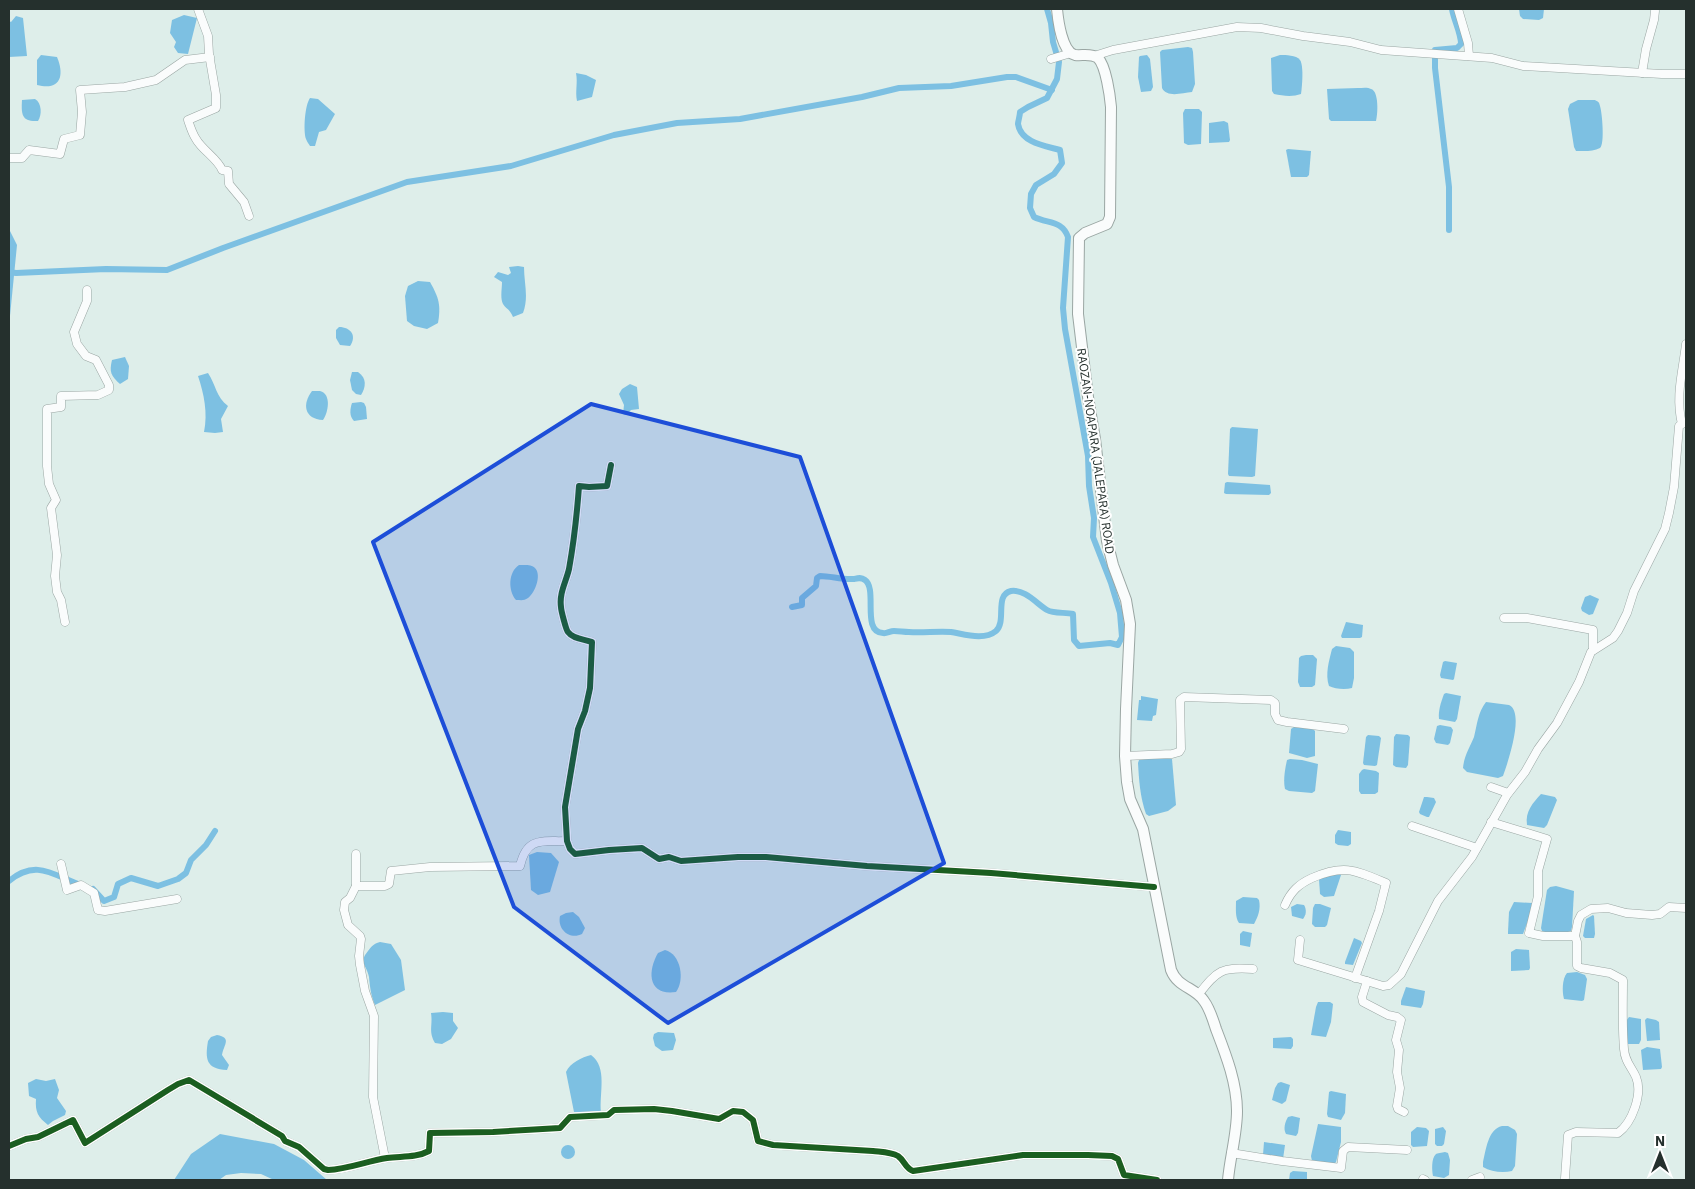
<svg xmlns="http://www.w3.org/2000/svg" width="1695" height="1189" viewBox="0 0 1695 1189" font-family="'IBM Plex Sans',sans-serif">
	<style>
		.water { fill: #7dc0e2 }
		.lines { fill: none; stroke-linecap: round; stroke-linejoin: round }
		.canal { stroke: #7dc0e2; stroke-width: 6 }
		.minor-casing { stroke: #9aa6a3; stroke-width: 9 }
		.major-casing { stroke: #9aa6a3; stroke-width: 12 }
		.minor { stroke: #fafcfc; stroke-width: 8 }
		.major { stroke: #fafcfc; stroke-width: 10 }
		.cycleway-casing { stroke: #fff; stroke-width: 9 }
		.cycleway { stroke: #1b5e20; stroke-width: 6 }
		.marked { fill: #1d4ed8; fill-opacity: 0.2; stroke: #1d4ed8; stroke-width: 4; stroke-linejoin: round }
		.labels { text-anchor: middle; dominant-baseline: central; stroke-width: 4; stroke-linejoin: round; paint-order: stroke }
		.street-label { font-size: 12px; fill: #25302d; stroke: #fff }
	</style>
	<rect width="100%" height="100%" fill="#deeeea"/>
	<g class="water">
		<path d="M1519,9H1544L1543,18L1539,20L1523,19L1520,16Z"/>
		<path d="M184,15L197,18L188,54L178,53L174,47L176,42L170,33L172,20Z"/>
		<path d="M16,16L23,18L27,56L9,57V21L11,22Z"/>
		<path d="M1188,47L1192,48L1193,52L1195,84L1192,92C1182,93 1167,98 1162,88L1160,52L1162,50Z"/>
		<path d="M41,55L57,57C65,76 60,91 37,85V60Z"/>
		<path d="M1147,55L1150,59L1153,87L1151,91L1141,92L1138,77L1139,57L1140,56Z"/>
		<path d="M1280,55C1286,55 1296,55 1300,60C1304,66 1302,87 1301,94C1293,97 1283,96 1274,94L1272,91L1271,58Z"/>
		<path d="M576,73L586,75L596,80L592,97L577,101C575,91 578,83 576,73Z"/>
		<path d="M1358,88C1362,88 1368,87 1371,89C1379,91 1378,114 1376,121H1331L1329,119L1327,89Z"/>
		<path d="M310,98L318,99L335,114L326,130L319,132L315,146H310C309,144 307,142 306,139C303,130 305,105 310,98Z"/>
		<path d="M35,99C42,103 42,115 38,121C22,122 21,115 22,100Z"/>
		<path d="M1578,100H1595C1598,102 1599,101 1600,106C1602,112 1605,144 1600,148C1593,152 1583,151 1576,151L1574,147L1568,109L1570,104Z"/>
		<path d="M1185,109H1199L1202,112L1201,144L1188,145L1184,143L1183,113Z"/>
		<path d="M1224,121L1228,123L1230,140L1229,142L1209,143V123Z"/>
		<path d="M1288,149L1311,151L1309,175L1307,177H1291L1286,150Z"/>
		<path d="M9,229L17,245L9,326Z"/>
		<path d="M518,266L524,267C524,283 529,297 523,313L513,317C510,309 506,309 503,304C500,298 502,289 502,282L494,277L498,272L508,275L511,273L509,267Z"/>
		<path d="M418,281L430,282C439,298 441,305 438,323L427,329L414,326L407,321L405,296L408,286Z"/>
		<path d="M339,327C351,327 357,336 350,346L340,345L336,338V330Z"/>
		<path d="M125,357L129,366L128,379L120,384C111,376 109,372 112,360Z"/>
		<path d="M352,372H358C367,378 366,387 361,395L356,394L352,390L350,380Z"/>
		<path d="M208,373C216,385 216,397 228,406L221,419L223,432L215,433L204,432C208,413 204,394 198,376Z"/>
		<path d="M630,384L637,387L639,409L631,410L626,415L623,414L624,405L619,394L622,389Z"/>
		<path d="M312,391C313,391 319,391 320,391C332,394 328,413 323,420C304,419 302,404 312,391Z"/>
		<path d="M361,402L364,403L366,407L367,419L354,421C349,416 350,409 352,403Z"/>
		<path d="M1232,427L1258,429L1255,476L1252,477L1229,476L1228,474L1230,429Z"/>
		<path d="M1227,482L1270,485L1271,493L1269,495L1226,494L1224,493L1225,483Z"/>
		<path d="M519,565C523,565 532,564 535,568C542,575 535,593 528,598C524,601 521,600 516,600C508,591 508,572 519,565Z"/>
		<path d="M1590,595L1599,599L1593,614L1589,615L1582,611L1581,608L1585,597Z"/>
		<path d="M1346,622L1363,625L1362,637L1360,638H1342L1341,636Z"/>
		<path d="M1336,646L1350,648L1354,652V678L1352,688C1345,690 1335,689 1329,686C1325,674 1329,661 1332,649Z"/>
		<path d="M1306,655H1313L1317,659L1315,685L1312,687H1300L1298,682L1299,658L1301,656Z"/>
		<path d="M1445,661L1457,663L1454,679L1453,680L1441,678L1440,675L1443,662Z"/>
		<path d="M1446,693L1461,696L1457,719L1455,722L1439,719C1438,711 1441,702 1444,694Z"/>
		<path d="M1141,696L1158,699L1156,715L1153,716L1152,721L1137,720L1139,700H1141Z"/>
		<path d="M1486,702L1509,705C1525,712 1508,762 1503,776L1498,778L1467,772L1463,768C1464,756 1470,747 1474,737C1477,725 1478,712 1486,702Z"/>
		<path d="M1440,725L1451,727L1453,730L1450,743L1448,745L1436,743L1434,739L1437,726Z"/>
		<path d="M1294,727L1313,729L1315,731V756L1307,758L1289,753L1291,729Z"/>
		<path d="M1396,734L1408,735L1410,737L1408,765L1406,768L1396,767L1393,765L1394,737Z"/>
		<path d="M1368,735L1379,736L1381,738L1377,765L1375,766L1364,765L1363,763L1366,737Z"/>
		<path d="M1155,757L1172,759L1176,805L1168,811L1149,816L1146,814C1140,797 1139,780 1138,763L1139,760Z"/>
		<path d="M1290,759L1302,760L1318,764L1315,791L1312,793L1289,791L1285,789C1283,780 1285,769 1287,760Z"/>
		<path d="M1364,769L1376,771L1379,773L1378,792L1375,794H1361L1359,791V774L1362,770Z"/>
		<path d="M1541,794L1555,797L1557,800L1547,825L1544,828L1527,825C1525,811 1533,803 1541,794Z"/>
		<path d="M1427,797L1434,798L1436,802L1429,817H1427L1420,814L1419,812L1424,797Z"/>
		<path d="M1338,830L1351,832V844L1348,846L1338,845L1335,843V835Z"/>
		<path d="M537,852L551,853L559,862L550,892L538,895L531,890L529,855Z"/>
		<path d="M1339,873L1341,875L1334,896L1324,897L1320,894L1319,879L1322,875Z"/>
		<path d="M1556,886L1574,891L1572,927L1571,931C1563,934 1550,934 1542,931L1541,928L1547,890L1550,887Z"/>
		<path d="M1243,897L1257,898L1259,900C1261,909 1258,917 1254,924L1239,923C1235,917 1236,909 1236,901Z"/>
		<path d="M1514,902L1532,903L1529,918L1523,934H1508V932L1509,912Z"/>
		<path d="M1297,904L1304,905C1307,910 1306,915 1303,919L1292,916L1291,907Z"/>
		<path d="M1315,904H1320L1331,908L1327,925L1325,927H1315L1312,924L1313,908Z"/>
		<path d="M573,912L579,917L585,928L582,934C570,940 557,930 560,916L566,913Z"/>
		<path d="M1593,915L1594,916L1595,934L1594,938H1585L1583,936L1586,919Z"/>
		<path d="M1243,931L1252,933L1250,947L1240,945V934Z"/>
		<path d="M1354,938L1361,941L1362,943L1353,965L1345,964V962Z"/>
		<path d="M380,942L391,944L401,960L405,990L375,1005C371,995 370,988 369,977C367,965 358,963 368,951C372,946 373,944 380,942Z"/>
		<path d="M1516,949L1529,950L1530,968L1529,970L1511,971V952Z"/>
		<path d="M665,950C681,954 685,980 676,992C648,996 647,972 658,953Z"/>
		<path d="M1577,972L1585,975L1587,979L1584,1000L1582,1001L1564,999C1562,992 1562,979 1567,973Z"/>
		<path d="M1406,987L1425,991L1423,1004L1421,1008L1401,1005V1001Z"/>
		<path d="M1318,1002H1330L1333,1004L1331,1022L1326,1037L1311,1035L1316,1007Z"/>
		<path d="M443,1012L453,1013V1021L458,1028L451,1039L442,1044L435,1043C428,1031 433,1026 431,1013Z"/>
		<path d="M1629,1017L1641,1019V1040L1639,1044H1627C1627,1036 1623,1023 1629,1017Z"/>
		<path d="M1647,1018L1656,1020L1659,1022L1660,1040L1647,1041L1645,1020Z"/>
		<path d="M658,1032L674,1033L676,1040L673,1050L662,1051L655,1046L653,1038L654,1034Z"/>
		<path d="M217,1035C232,1038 224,1044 222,1055L229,1065L227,1070C206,1069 205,1059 208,1041L211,1037Z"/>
		<path d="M1291,1037L1293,1039V1046L1291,1049L1273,1048V1038Z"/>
		<path d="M1647,1047L1660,1049L1662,1067L1661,1069L1643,1070L1641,1050Z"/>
		<path d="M591,1055C608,1067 599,1094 601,1112L580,1114L574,1112L566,1072C570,1063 582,1057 591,1055Z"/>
		<path d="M36,1079L46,1081L55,1079L59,1090L57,1098L66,1111L65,1115L53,1121L48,1125C38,1117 35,1112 36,1099L29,1096L28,1083Z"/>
		<path d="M1281,1082L1290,1085L1286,1101L1282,1104L1272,1100L1275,1088L1278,1083Z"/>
		<path d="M1331,1091L1346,1094L1345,1113L1341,1120L1328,1117L1327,1114L1329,1092Z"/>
		<path d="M1292,1116L1300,1118L1298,1133L1296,1136L1286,1134C1283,1129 1285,1122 1288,1117Z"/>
		<path d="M1318,1124L1341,1127V1142L1336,1162L1334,1164L1312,1161L1311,1156Z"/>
		<path d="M1502,1126H1508L1515,1130L1517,1134L1515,1166L1512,1171C1503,1173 1491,1172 1483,1167V1162C1486,1150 1488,1129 1502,1126Z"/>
		<path d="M1417,1127L1426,1128L1429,1131L1427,1146L1413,1147L1411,1145V1132Z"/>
		<path d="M1443,1127L1446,1131L1444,1144L1442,1146H1437L1435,1144V1129Z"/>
		<path d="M220,1134L274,1144L304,1160L327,1180H274L261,1174L241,1173L226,1175L219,1180H174L191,1154Z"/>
		<path d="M1264,1142L1285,1145L1283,1159L1263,1155Z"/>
		<circle cx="568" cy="1152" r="7"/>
		<path d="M1445,1152L1448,1153L1450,1160L1449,1175L1444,1178L1433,1176C1432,1171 1431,1158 1436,1154C1437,1153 1442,1153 1445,1152Z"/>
		<path d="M1293,1171L1307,1172V1180H1289L1290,1173Z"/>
	</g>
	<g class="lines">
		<g class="canal">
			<path d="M1449,230V187L1435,68V50L1457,48L1461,44C1461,33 1454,21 1452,9"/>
			<path d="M9,272L16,273L106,269L167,270L223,248L407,182L511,166L614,135L677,123L740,119L862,97L899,88L951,86L1007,77H1016L1052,90"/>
			<path d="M792,607L802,605V598L816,586L817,578L820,576C831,576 842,580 854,579C858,578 861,577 865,580C878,589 861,632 883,633C886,634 890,631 894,631C899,631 904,632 909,632C923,633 937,631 951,632C964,634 984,641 996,631C1007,621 994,595 1011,591C1025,589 1037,604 1047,610C1054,614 1066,612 1073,614L1074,640L1079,646L1110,643L1118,645L1122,637L1120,613L1111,583L1093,537L1094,518L1089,486L1088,456L1065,329L1063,308L1068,237C1062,220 1048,224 1034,217L1030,208L1031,194L1036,185L1054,174L1062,163L1060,150C1046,146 1021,143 1018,124C1018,121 1020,116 1020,112L1028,107L1047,98L1057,79L1059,62L1053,42L1051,23L1047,9"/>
			<path d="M9,881C37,858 54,876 83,886"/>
			<path d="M93,889L104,901L114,897L118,884L131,878L158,886L178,879L186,873L191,860L206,845L215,831"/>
		</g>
		<g class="minor-casing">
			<g id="minor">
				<path d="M198,9L208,36L209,54L216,95V108L188,120C190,126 192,133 196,139C202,150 218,159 222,170L228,171L229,184L244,202L249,216"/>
				<path d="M1458,9L1468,43L1469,56"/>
				<path d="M1094,56L1113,50L1237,27L1261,28L1303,36L1350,42L1381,50L1492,58L1523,66L1662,74H1686"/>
				<path d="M1051,59L1071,53"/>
				<path d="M1642,73L1646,49L1654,20L1655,11"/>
				<path d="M9,158H22L29,150L60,154L64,139L80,135L82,112L80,90L125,87L156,80L185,60L210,57"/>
				<path d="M1682,424C1675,396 1683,371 1686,344"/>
				<path d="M611,465L607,486L589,487L579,486C577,514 574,541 569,569C566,582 559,593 561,607C561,610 566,630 568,632C573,639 584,639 592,642L590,688L585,711L578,729L565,807L567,841L570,849L575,854L609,850L642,848L659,859L669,857L681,861L738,857H766L867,866L991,873L1154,887"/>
				<path d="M1504,618H1527L1593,630V650"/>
				<path d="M65,622L61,600L57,592L55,576L57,555L51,508L56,500L49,484L47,466V409L61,407V396L98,395L109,390V385L96,360L86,356L77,344L74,332L87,301V290"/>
				<path d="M1125,756L1172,754L1179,752L1181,749L1180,700L1184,697L1271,700L1275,703V714L1278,720L1287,722L1344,729"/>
				<path d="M1491,787L1508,793"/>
				<path d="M1491,822L1547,839L1538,871V896L1529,933L1543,936H1575L1577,942V966L1581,968L1610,973L1623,980C1623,1003 1622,1027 1624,1049C1625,1062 1631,1066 1636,1077C1643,1094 1632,1123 1618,1133L1576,1132L1568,1135L1565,1178"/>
				<path d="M1412,826L1477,848"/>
				<path d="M356,854V886"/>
				<path d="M61,864L67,890L81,885L94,893L98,910L105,911L177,899"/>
				<path d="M1285,905C1291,891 1299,884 1312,878C1344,864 1355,870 1386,883L1379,911L1355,978"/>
				<path d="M1575,936L1578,921L1581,915L1591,909L1608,908L1626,913L1652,915L1660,914L1669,907L1686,908"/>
				<path d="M1300,940L1298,960L1383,986L1389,985L1401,974L1438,901L1472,857L1507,795L1525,772L1538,749L1557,723L1579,682L1591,652L1613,638L1618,631L1627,613L1634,591L1665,529L1669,513L1674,487L1679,426L1683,423H1686"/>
				<path d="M1367,981L1362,997L1363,1002L1388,1015L1397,1017L1401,1020L1396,1040L1399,1050L1397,1072L1400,1088L1397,1106L1398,1109L1404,1112"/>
				<path d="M1198,995C1218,970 1221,967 1253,969"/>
				<path d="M9,1146L26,1139L38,1137L73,1120L85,1143L168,1090L178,1084L189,1080L282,1136L285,1141L299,1147L324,1169L328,1170C348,1169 367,1161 387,1158C401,1156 416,1158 429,1151L430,1133L493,1132L560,1128L570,1117L608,1115L614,1110L654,1109L672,1111L719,1119L733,1111L743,1112L753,1120L758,1141L773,1145L873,1151C881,1152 891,1152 898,1156C905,1161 905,1168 913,1171L1023,1155H1088L1112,1156L1118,1159L1124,1175L1157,1180"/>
				<path d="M1231,1153L1282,1161L1341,1168L1343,1151L1348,1147L1407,1150"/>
				<path d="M385,1158L373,1097L374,1016L365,991L360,965L359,956L361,939L360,936L348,925L344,910L345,902L350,898L356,886H385L389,884L391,871L430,867L520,866C527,836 542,842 567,841"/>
				<path d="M1423,1179L1425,1180"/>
				<path d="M1472,1180L1480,1177"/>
			</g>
		</g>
		<g class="major-casing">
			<path id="major" d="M1057,9C1058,20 1062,52 1075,55C1082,56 1091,53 1098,58C1106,66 1110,96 1111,107L1110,217L1107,224L1085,233L1079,238L1078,314L1088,397L1095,439L1107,541L1113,565L1126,600L1130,624L1126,709L1125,756L1127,782L1130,799L1143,829L1171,970C1178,988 1195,987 1204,1001C1210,1009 1213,1020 1216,1029C1226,1055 1237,1083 1237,1111C1237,1134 1230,1157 1228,1180"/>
		</g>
		<use href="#minor" class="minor"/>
		<use href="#major" class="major"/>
		<g class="cycleway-casing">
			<g id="cycleway">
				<path d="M611,465L607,486L589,487L579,486C577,514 574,541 569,569C566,582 559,593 561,607C561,610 566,630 568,632C573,639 584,639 592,642L590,688L585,711L578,729L565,807L567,841L570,849L575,854L609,850L642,848L659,859L669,857L681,861L738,857H766L867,866L991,873L1154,887"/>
				<path d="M9,1146L26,1139L38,1137L73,1120L85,1143L168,1090L178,1084L189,1080L282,1136L285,1141L299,1147L324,1169L328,1170C348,1169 367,1161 387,1158C401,1156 416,1158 429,1151L430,1133L493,1132L560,1128L570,1117L608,1115L614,1110L654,1109L672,1111L719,1119L733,1111L743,1112L753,1120L758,1141L773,1145L873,1151C881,1152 891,1152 898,1156C905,1161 905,1168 913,1171L1023,1155H1088L1112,1156L1118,1159L1124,1175L1157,1180"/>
			</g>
		</g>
		<use href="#cycleway" class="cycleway"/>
	</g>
	<path class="marked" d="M591,404L800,457L944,863L668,1023L514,907L373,542Z"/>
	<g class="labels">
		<g class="street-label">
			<text transform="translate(1096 451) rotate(82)">RAOZAN-NOAPARA (JALEPARA) ROAD</text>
		</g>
	</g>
	<rect width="1695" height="1189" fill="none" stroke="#25302d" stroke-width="20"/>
	<g transform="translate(1660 1154)" stroke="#ffffff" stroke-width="4" paint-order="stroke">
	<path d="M0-4L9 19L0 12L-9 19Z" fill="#25302d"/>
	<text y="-8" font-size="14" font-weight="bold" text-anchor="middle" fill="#25302d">N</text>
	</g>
</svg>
